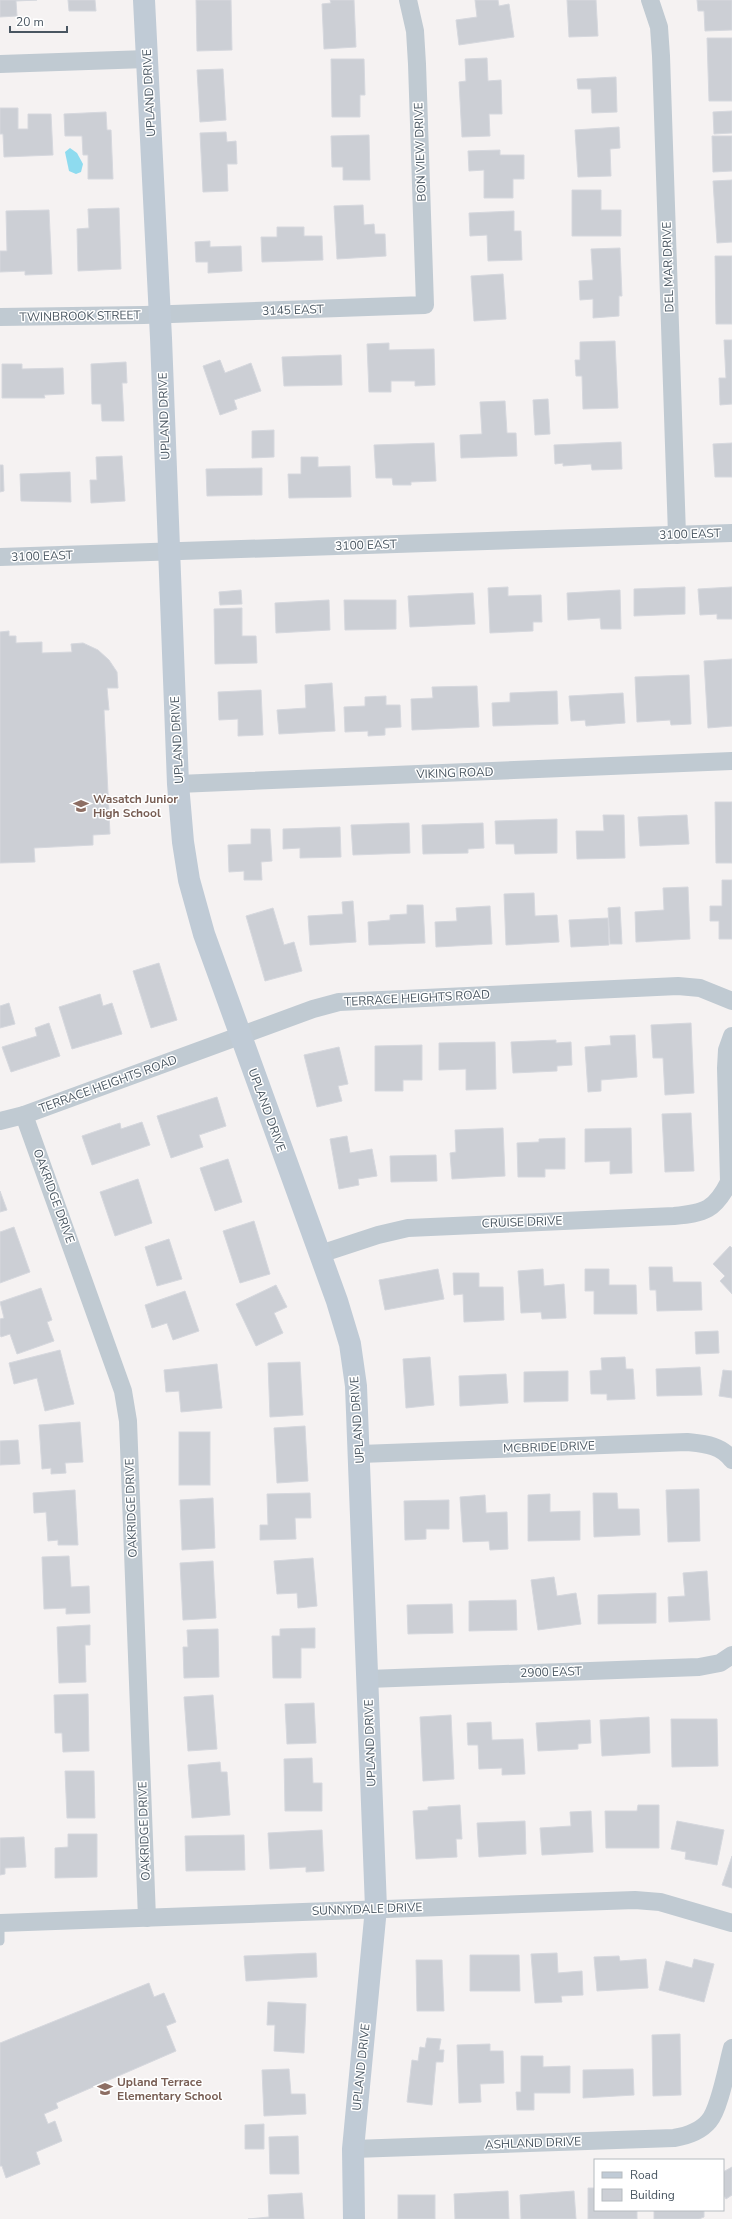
<svg xmlns="http://www.w3.org/2000/svg" width="732" height="2219" viewBox="0 0 732 2219" font-family="'Nunito Sans',sans-serif">
	<style>
		.water { fill: #8edbef }
		.building { fill: #cccfd5; stroke: #d6d8de }
		.lines { fill: none; stroke-linecap: round; stroke-linejoin: round }
		.lane { stroke: #c0cad2; stroke-width: 9 }
		.street { stroke: #c0cad2; stroke-width: 18 }
		.secondary { stroke: #c0cbd6; stroke-width: 22 }
		.labels { text-anchor: middle; dominant-baseline: central; stroke-width: 3; stroke-linejoin: round; paint-order: stroke }
		.street-label { font-size: 12px; fill: #495661; stroke: #fff }
		.education-label { font-size: 12px; font-weight: bold; fill: #785e54; stroke: #fff; text-anchor: start }
	</style>
	<rect width="100%" height="100%" fill="#f5f2f2"/>
	<path class="water" d="M70,148L77,153L83,164L81,172L76,174L69,171L65,152Z"/>
	<g class="building">
		<path d="M0,0H37L16,1L17,16L0,17Z"/>
		<path d="M68,0H95L96,11H69Z"/>
		<path d="M196,0H231L232,50L197,51Z"/>
		<path d="M330,0H354L356,47L324,49L322,4L331,3Z"/>
		<path d="M475,0H498L499,6L509,4L514,37L459,45L456,20L477,17Z"/>
		<path d="M567,0H596L598,36L569,37Z"/>
		<path d="M697,0H732V30L705,31L704,11H698Z"/>
		<path d="M707,38H732V101H709Z"/>
		<path d="M487,58L488,81L501,80L502,114H489L490,136L462,137L459,82L466,81L465,59Z"/>
		<path d="M331,59H364L365,95H360V117H332Z"/>
		<path d="M223,69L226,120L200,122L197,70Z"/>
		<path d="M616,77L617,112L592,113L591,89H578L577,79Z"/>
		<path d="M0,108H18V129H28V114H51L53,155L4,157L3,134H0Z"/>
		<path d="M732,111V133L714,134L713,112Z"/>
		<path d="M106,112L107,130H111L113,179H88V155H83L82,136H65L64,114Z"/>
		<path d="M619,127L620,148L610,149L611,176L578,177L575,130Z"/>
		<path d="M226,132L227,142L236,141L237,164H227L228,191L203,192L200,133Z"/>
		<path d="M369,135L370,180H343V167H332L331,136Z"/>
		<path d="M712,136H732V171L713,172Z"/>
		<path d="M500,150V155H524V179H513V198H484V170L469,171L468,151Z"/>
		<path d="M732,180V242L717,243L713,181Z"/>
		<path d="M572,190H601V210H621V236H572Z"/>
		<path d="M363,205L364,225L374,224L375,234H385L386,256L337,259L334,206Z"/>
		<path d="M119,208L121,269L78,271L77,229L89,228L88,209Z"/>
		<path d="M49,210L52,274L25,275V271L0,272V251H7L6,211Z"/>
		<path d="M514,211V231H521L522,260L488,261L487,235L470,236L469,213Z"/>
		<path d="M277,227H304V236H322L323,260L262,262L261,237H277Z"/>
		<path d="M210,241V247L241,246L242,271L208,273V262H196L195,242Z"/>
		<path d="M620,248L622,296H619V316L593,318V299L580,300L579,281L593,280L591,249Z"/>
		<path d="M715,256H732V324H716Z"/>
		<path d="M503,274L506,319L474,321L471,276Z"/>
		<path d="M724,340H732V404L720,405L719,378H726Z"/>
		<path d="M615,341L618,408L583,409L582,376H576L575,360H580V342Z"/>
		<path d="M389,343V350L434,349L435,385L415,386V381H391V392H369L367,344Z"/>
		<path d="M341,355L342,385L284,386L282,357Z"/>
		<path d="M220,360L225,373L251,363L261,391L234,400L237,409L220,415L203,366Z"/>
		<path d="M126,362L127,383H122L124,421H102L101,404H92L91,364Z"/>
		<path d="M2,364H22V369L63,368L64,394L44,395L45,398H2Z"/>
		<path d="M548,399L550,434L535,435L533,400Z"/>
		<path d="M505,401L507,433H516L517,456L461,458L460,435L482,434L480,402Z"/>
		<path d="M274,430V457L252,458V431Z"/>
		<path d="M621,442L622,469L592,470L591,464L563,466V463L555,464L554,445Z"/>
		<path d="M434,443L436,481L411,482V485H393L392,478H376L374,445Z"/>
		<path d="M732,443V477H715L713,444Z"/>
		<path d="M122,456L125,501L91,503L90,480H97L96,457Z"/>
		<path d="M301,457H318V467L350,466L351,497L289,498L288,474H301Z"/>
		<path d="M0,465H3L4,491L0,492Z"/>
		<path d="M262,468V495L207,496L206,469Z"/>
		<path d="M70,472L71,502L21,501L20,474Z"/>
		<path d="M508,587V596L541,595L542,622H533V631L490,633L488,588Z"/>
		<path d="M685,587V614L634,616V589Z"/>
		<path d="M732,587V619H717V614L700,615L698,589Z"/>
		<path d="M241,590L242,604L220,605L219,592Z"/>
		<path d="M620,590L621,629H601L600,618L568,620L567,593Z"/>
		<path d="M473,593L475,624L410,627L408,596Z"/>
		<path d="M329,600L330,630L276,633L275,603Z"/>
		<path d="M344,600H396V629L345,630Z"/>
		<path d="M242,608V636H256L257,663L215,664L214,609Z"/>
		<path d="M9,631V636H16V643L42,642V653L72,652L71,644L83,643L98,650L109,660L117,672L118,688H107L109,710H104L110,834L93,835V845L34,848L35,862L0,863V632Z"/>
		<path d="M732,659V726L708,728L704,661Z"/>
		<path d="M689,675L691,724L671,725L670,720L637,722L635,677Z"/>
		<path d="M332,683L335,731L279,734L277,710L306,708L305,685Z"/>
		<path d="M477,686L479,727L412,730L411,699L433,698L432,687Z"/>
		<path d="M261,690L263,735L238,736V719L219,720L218,692Z"/>
		<path d="M557,691L558,724L493,726L492,703L510,702V693Z"/>
		<path d="M623,693L625,723L586,726L585,720L571,721L569,696Z"/>
		<path d="M386,696V705H400L401,727L385,728V735L368,736V731L345,732L344,707L365,706V697Z"/>
		<path d="M715,802H732V863H716Z"/>
		<path d="M603,815H624L625,858L577,859L576,831H604Z"/>
		<path d="M687,815L689,844L640,846L638,817Z"/>
		<path d="M557,819V853L515,854L514,844H496L495,821Z"/>
		<path d="M409,823L410,853L353,855L351,825Z"/>
		<path d="M483,823L484,848L468,849V853L423,854L422,825Z"/>
		<path d="M340,827L341,857L300,858V848L283,849V829Z"/>
		<path d="M251,829H270L272,861L261,862L262,880H244V871L229,872L228,845L251,844Z"/>
		<path d="M722,880H732V939H719V921H710V906H722Z"/>
		<path d="M688,887L690,939L636,942L635,912L664,910L663,888Z"/>
		<path d="M534,893L535,916L557,915L559,942L506,945L504,894Z"/>
		<path d="M353,901L356,942L310,945L308,916L343,914L342,902Z"/>
		<path d="M407,905H423L425,943L369,945L368,922L390,920V915L407,914Z"/>
		<path d="M490,906L492,944L436,947L435,922L457,921L456,908Z"/>
		<path d="M620,907L622,944H610L608,908Z"/>
		<path d="M273,908L284,945L294,942L302,971L265,981L246,916Z"/>
		<path d="M608,918L609,945L571,947L569,920Z"/>
		<path d="M159,963L177,1020L151,1028L133,971Z"/>
		<path d="M100,994L103,1006L112,1003L122,1034L72,1049L59,1007Z"/>
		<path d="M9,1003L15,1024L0,1028V1006Z"/>
		<path d="M49,1023L60,1056L11,1072L2,1047L37,1036L35,1028Z"/>
		<path d="M691,1023L694,1093L665,1095L663,1058H653L651,1025Z"/>
		<path d="M635,1035L637,1077L601,1080V1091L588,1092L585,1047L611,1045L610,1036Z"/>
		<path d="M556,1040V1043L571,1042L572,1065L557,1066V1071L513,1073L511,1042Z"/>
		<path d="M495,1042L496,1089L466,1090V1069L439,1070V1043Z"/>
		<path d="M422,1045V1080H403V1091H375V1046Z"/>
		<path d="M339,1047L348,1084L338,1086L342,1101L317,1107L304,1055Z"/>
		<path d="M217,1097L226,1126L199,1135L203,1147L171,1158L157,1116Z"/>
		<path d="M691,1113L694,1171L665,1172L662,1114Z"/>
		<path d="M142,1122L150,1145L92,1165L82,1136L120,1123L121,1129Z"/>
		<path d="M503,1128L505,1176L452,1179L450,1153L456,1152L455,1130Z"/>
		<path d="M631,1128L632,1173L610,1174V1161L585,1162V1129Z"/>
		<path d="M347,1136L350,1153L372,1149L377,1176L358,1179L359,1185L339,1189L330,1139Z"/>
		<path d="M565,1138V1169H545V1177H518L517,1143L539,1142V1139Z"/>
		<path d="M436,1155L437,1181L391,1182L390,1156Z"/>
		<path d="M228,1159L242,1202L215,1211L200,1168Z"/>
		<path d="M138,1179L152,1223L115,1236L100,1192Z"/>
		<path d="M0,1191L7,1210L0,1212Z"/>
		<path d="M254,1221L270,1274L240,1283L223,1231Z"/>
		<path d="M14,1227L30,1272L0,1283V1232Z"/>
		<path d="M169,1239L182,1279L157,1286L145,1247Z"/>
		<path d="M730,1246L732,1248V1294L720,1281L725,1276L713,1264Z"/>
		<path d="M649,1267H672L673,1282H701L702,1310L657,1311L656,1290H650Z"/>
		<path d="M438,1269L444,1299L385,1310L379,1280Z"/>
		<path d="M543,1269L544,1286L564,1284L566,1318L542,1319L541,1312L521,1313L518,1271Z"/>
		<path d="M585,1269H609V1285H636L637,1314H594V1291H585Z"/>
		<path d="M453,1273H479V1287H503L504,1320L464,1322L463,1294L454,1295Z"/>
		<path d="M276,1285L287,1307L274,1313L283,1333L256,1346L236,1304Z"/>
		<path d="M41,1288L52,1320L47,1322L54,1341L17,1354L10,1334L1,1337L0,1335V1319L4,1318L0,1302Z"/>
		<path d="M185,1291L199,1331L173,1340L167,1323L152,1328L145,1305Z"/>
		<path d="M718,1331L719,1353L696,1354L695,1332Z"/>
		<path d="M60,1350L74,1404L45,1411L37,1378L14,1384L9,1363Z"/>
		<path d="M430,1357L434,1405L406,1408L403,1359Z"/>
		<path d="M625,1357L626,1369H633L635,1399L607,1400V1394H591L590,1371L602,1370L601,1358Z"/>
		<path d="M300,1362L303,1415L270,1417L268,1363Z"/>
		<path d="M217,1364L222,1408L181,1412L179,1391L166,1392L164,1370Z"/>
		<path d="M700,1367L702,1395L657,1396L656,1369Z"/>
		<path d="M723,1370L732,1371V1398L719,1396Z"/>
		<path d="M568,1371V1401L524,1402V1372Z"/>
		<path d="M506,1374L508,1403L460,1406L459,1376Z"/>
		<path d="M80,1422L83,1462L65,1463L66,1473L51,1474V1468L42,1469L39,1425Z"/>
		<path d="M305,1426L308,1481L277,1483L274,1428Z"/>
		<rect x="179" y="1432" width="31" height="53"/>
		<path d="M18,1440L20,1464L0,1465V1441Z"/>
		<path d="M699,1489L700,1541L668,1542L666,1490Z"/>
		<path d="M75,1490L78,1545H58V1540L48,1541L46,1512L34,1513L33,1493Z"/>
		<path d="M310,1493L311,1518H295L296,1539L260,1540V1525H268L267,1494Z"/>
		<path d="M593,1493H617L618,1509H639L640,1535L594,1537Z"/>
		<path d="M550,1494V1512L580,1511V1540L528,1541V1495Z"/>
		<path d="M485,1495L486,1513L507,1512L508,1549L490,1550L489,1541L463,1542L460,1497Z"/>
		<path d="M213,1498L215,1548L182,1550L180,1500Z"/>
		<path d="M449,1500V1529H426V1539L405,1540L404,1501Z"/>
		<path d="M69,1556L71,1587L89,1586L90,1613L66,1614V1608L44,1609L42,1557Z"/>
		<path d="M313,1558L317,1606L298,1608L297,1593L277,1594L274,1561Z"/>
		<path d="M213,1561L216,1618L183,1620L180,1563Z"/>
		<path d="M707,1571L710,1620L669,1622L668,1597L685,1596L683,1573Z"/>
		<path d="M554,1577L557,1596L576,1593L581,1624L538,1630L531,1580Z"/>
		<path d="M656,1593V1623L598,1624V1595Z"/>
		<path d="M516,1600L517,1630L469,1631V1601Z"/>
		<path d="M452,1604L453,1633L408,1634L407,1605Z"/>
		<path d="M90,1625V1645H85L86,1682L59,1683L57,1627Z"/>
		<path d="M315,1628V1648H301V1678H273L272,1636H280V1629Z"/>
		<path d="M218,1629L219,1677L184,1678L183,1647H188L187,1630Z"/>
		<path d="M88,1694L89,1751L63,1752L62,1733H55L54,1695Z"/>
		<path d="M213,1695L217,1749L188,1751L184,1697Z"/>
		<path d="M314,1703L316,1743L287,1744L285,1704Z"/>
		<path d="M451,1715L454,1779L423,1781L420,1717Z"/>
		<path d="M649,1717L650,1753L602,1756L600,1720Z"/>
		<path d="M671,1719H717L718,1766L672,1767Z"/>
		<path d="M590,1720L591,1743L578,1744V1749L538,1751L536,1723Z"/>
		<path d="M491,1722L492,1740L523,1739L525,1774L502,1775V1768L479,1769L478,1745H468L467,1723Z"/>
		<path d="M312,1758L313,1783H322V1811H285L284,1759Z"/>
		<path d="M220,1762L221,1772H227L230,1815L192,1818L188,1765Z"/>
		<path d="M65,1771H94L95,1818H67Z"/>
		<path d="M460,1805L462,1839H456L457,1857L416,1859L413,1811L428,1810V1807Z"/>
		<path d="M638,1805H659V1848H606L605,1811H637Z"/>
		<path d="M591,1811L593,1852L542,1855L540,1828L571,1826L570,1812Z"/>
		<path d="M525,1821L526,1854L479,1857L477,1823Z"/>
		<path d="M677,1821L724,1830L717,1865L685,1859L686,1852L671,1849Z"/>
		<path d="M322,1830L324,1871L306,1872V1867L270,1869L268,1833Z"/>
		<path d="M68,1834H97V1877L55,1878V1848L68,1847Z"/>
		<path d="M244,1835L245,1870L186,1871L185,1836Z"/>
		<path d="M24,1837L26,1867L5,1868V1874L0,1875V1838Z"/>
		<path d="M732,1856V1888L722,1885Z"/>
		<path d="M316,1953L317,1977L246,1981L244,1956Z"/>
		<path d="M557,1953L558,1973L582,1971L583,1995L561,1996L562,2002L535,2003L531,1954Z"/>
		<path d="M470,1955H519L520,1991H470Z"/>
		<path d="M619,1956L620,1961L646,1959L648,1988L597,1991L594,1957Z"/>
		<path d="M694,1959L714,1964L704,2002L659,1990L666,1961L692,1968Z"/>
		<path d="M416,1960H442L444,2011H417Z"/>
		<path d="M149,1983L154,1997L164,1993L176,2022L166,2026L176,2051L56,2103L58,2108L44,2114L48,2124L55,2121L62,2141L36,2152L40,2164L6,2178L2,2166H0V2043Z"/>
		<path d="M268,2002L306,2004L304,2053L274,2051L275,2025H267Z"/>
		<path d="M680,2034L681,2095L653,2096L652,2035Z"/>
		<path d="M427,2038L441,2039L439,2050H444L443,2062H436L432,2105L407,2102L412,2060L418,2061L420,2047L425,2048Z"/>
		<path d="M490,2044V2051H503L504,2083L480,2084L481,2102L459,2103L457,2045Z"/>
		<path d="M521,2056H543V2067L570,2066V2093H534V2110H517L516,2092H521Z"/>
		<path d="M289,2069L291,2094H305L306,2114L264,2116L262,2070Z"/>
		<path d="M633,2069L634,2095L583,2098V2070Z"/>
		<path d="M264,2124V2149H245V2125Z"/>
		<path d="M298,2136L299,2174H270L269,2137Z"/>
		<path d="M732,2167V2195L726,2199L723,2194V2172Z"/>
		<path d="M588,2188H595V2210H637V2219H588Z"/>
		<path d="M508,2191L509,2219H455L454,2194Z"/>
		<path d="M574,2191L576,2219H521L520,2195Z"/>
		<path d="M302,2193L304,2219H248L269,2217L268,2195Z"/>
		<rect x="398" y="2195" width="37" height="24"/>
		<path d="M654,2210H704V2217L699,2219H654Z"/>
	</g>
	<g class="lines">
		<path class="lane" d="M0,1941V1923"/>
		<g class="street">
			<path d="M650,0L659,27L661,56L677,535"/>
			<path d="M0,64L147,59"/>
			<path d="M0,317L144,315L425,305L417,64L415,31L408,0"/>
			<path d="M0,557L732,533"/>
			<path d="M178,784L732,761"/>
			<path d="M24,1115L123,1391L128,1421L147,1918"/>
			<path d="M0,1121L24,1115L313,1009L339,1002L678,986L700,988L732,1001"/>
			<path d="M320,1254L378,1235L408,1228L674,1216C705,1213 715,1210 729,1182L726,1068L727,1050L732,1036"/>
			<path d="M360,1454L687,1442C705,1444 721,1445 732,1460"/>
			<path d="M368,1679L699,1667L720,1663L732,1655"/>
			<path d="M0,1923L635,1900L660,1902L732,1923"/>
			<path d="M353,2149L674,2138C686,2136 700,2132 709,2121C720,2108 727,2066 732,2048"/>
		</g>
		<path class="secondary" d="M144,0L161,338L178,784L183,842L189,880L204,934L337,1301L350,1344L356,1386L376,1908L353,2149L354,2219"/>
	</g>
	<defs>
		<g id="school-bare" transform="scale(1.2)"><path d="M0-5L7-2L0 1L-7-2ZM-4 1L0 2.5L4 1V4Q0 6-4 4Z" fill="#8d6e63" stroke="#fff" stroke-width="2.5" paint-order="stroke"/></g>
	</defs>
	<g fill-rule="evenodd">
		<use href="#school-bare" x="81" y="806"/>
		<use href="#school-bare" x="105" y="2089"/>
	</g>
	<g class="labels">
		<g class="street-label">
			<text transform="translate(149 93) rotate(-93)">UPLAND DRIVE</text>
			<text transform="translate(420 152) rotate(-92)">BON VIEW DRIVE</text>
			<text transform="translate(668 267) rotate(-92)">DEL MAR DRIVE</text>
			<text transform="translate(293 310) rotate(-2)">3145 EAST</text>
			<text transform="translate(80 316) rotate(-1)">TWINBROOK STREET</text>
			<text transform="translate(164 416) rotate(-92)">UPLAND DRIVE</text>
			<text transform="translate(690 534) rotate(-2)">3100 EAST</text>
			<text transform="translate(366 545) rotate(-2)">3100 EAST</text>
			<text transform="translate(42 556) rotate(-2)">3100 EAST</text>
			<text transform="translate(177 740) rotate(-93)">UPLAND DRIVE</text>
			<text transform="translate(455 773) rotate(-2)">VIKING ROAD</text>
			<text transform="translate(417 998) rotate(-3)">TERRACE HEIGHTS ROAD</text>
			<text transform="translate(108 1084) rotate(-20)">TERRACE HEIGHTS ROAD</text>
			<text transform="translate(267 1110) rotate(70)">UPLAND DRIVE</text>
			<text transform="translate(54 1196) rotate(70)">OAKRIDGE DRIVE</text>
			<text transform="translate(522 1222) rotate(-2)">CRUISE DRIVE</text>
			<text transform="translate(357 1420) rotate(-94)">UPLAND DRIVE</text>
			<text transform="translate(549 1447) rotate(-2)">MCBRIDE DRIVE</text>
			<text transform="translate(131 1508) rotate(-92)">OAKRIDGE DRIVE</text>
			<text transform="translate(551 1672) rotate(-2)">2900 EAST</text>
			<text transform="translate(370 1743) rotate(-92)">UPLAND DRIVE</text>
			<text transform="translate(144 1831) rotate(-92)">OAKRIDGE DRIVE</text>
			<text transform="translate(367 1909) rotate(-2)">SUNNYDALE DRIVE</text>
			<text transform="translate(361 2067) rotate(-84)">UPLAND DRIVE</text>
			<text transform="translate(533 2143) rotate(-2)">ASHLAND DRIVE</text>
		</g>
		<g class="education-label">
			<text x="93" y="799">Wasatch Junior<tspan x="93" dy="14">High School</tspan></text>
			<text x="117" y="2082">Upland Terrace<tspan x="117" dy="14">Elementary School</tspan></text>
		</g>
	</g>
	<rect x="594" y="2159" width="130" height="52" fill="#ffffff" stroke="#b6bbc0"/>
	<rect x="602" y="2172" width="20" height="6" fill="#c0cbd6" stroke="#b6bbc0"/>
	<text x="630" y="2179" font-size="12" fill="#495661">Road</text>
	<rect x="602" y="2189" width="20" height="12" fill="#cccfd5" stroke="#b6bbc0"/>
	<text x="630" y="2199" font-size="12" fill="#495661">Building</text>
	<path d="M10 26v6h57v-6" fill="none" stroke="#495661" stroke-width="2"/>
	<text x="16" y="26" font-size="12" fill="#495661" stroke="#ffffff" stroke-width="3" paint-order="stroke">20 m</text>
</svg>
